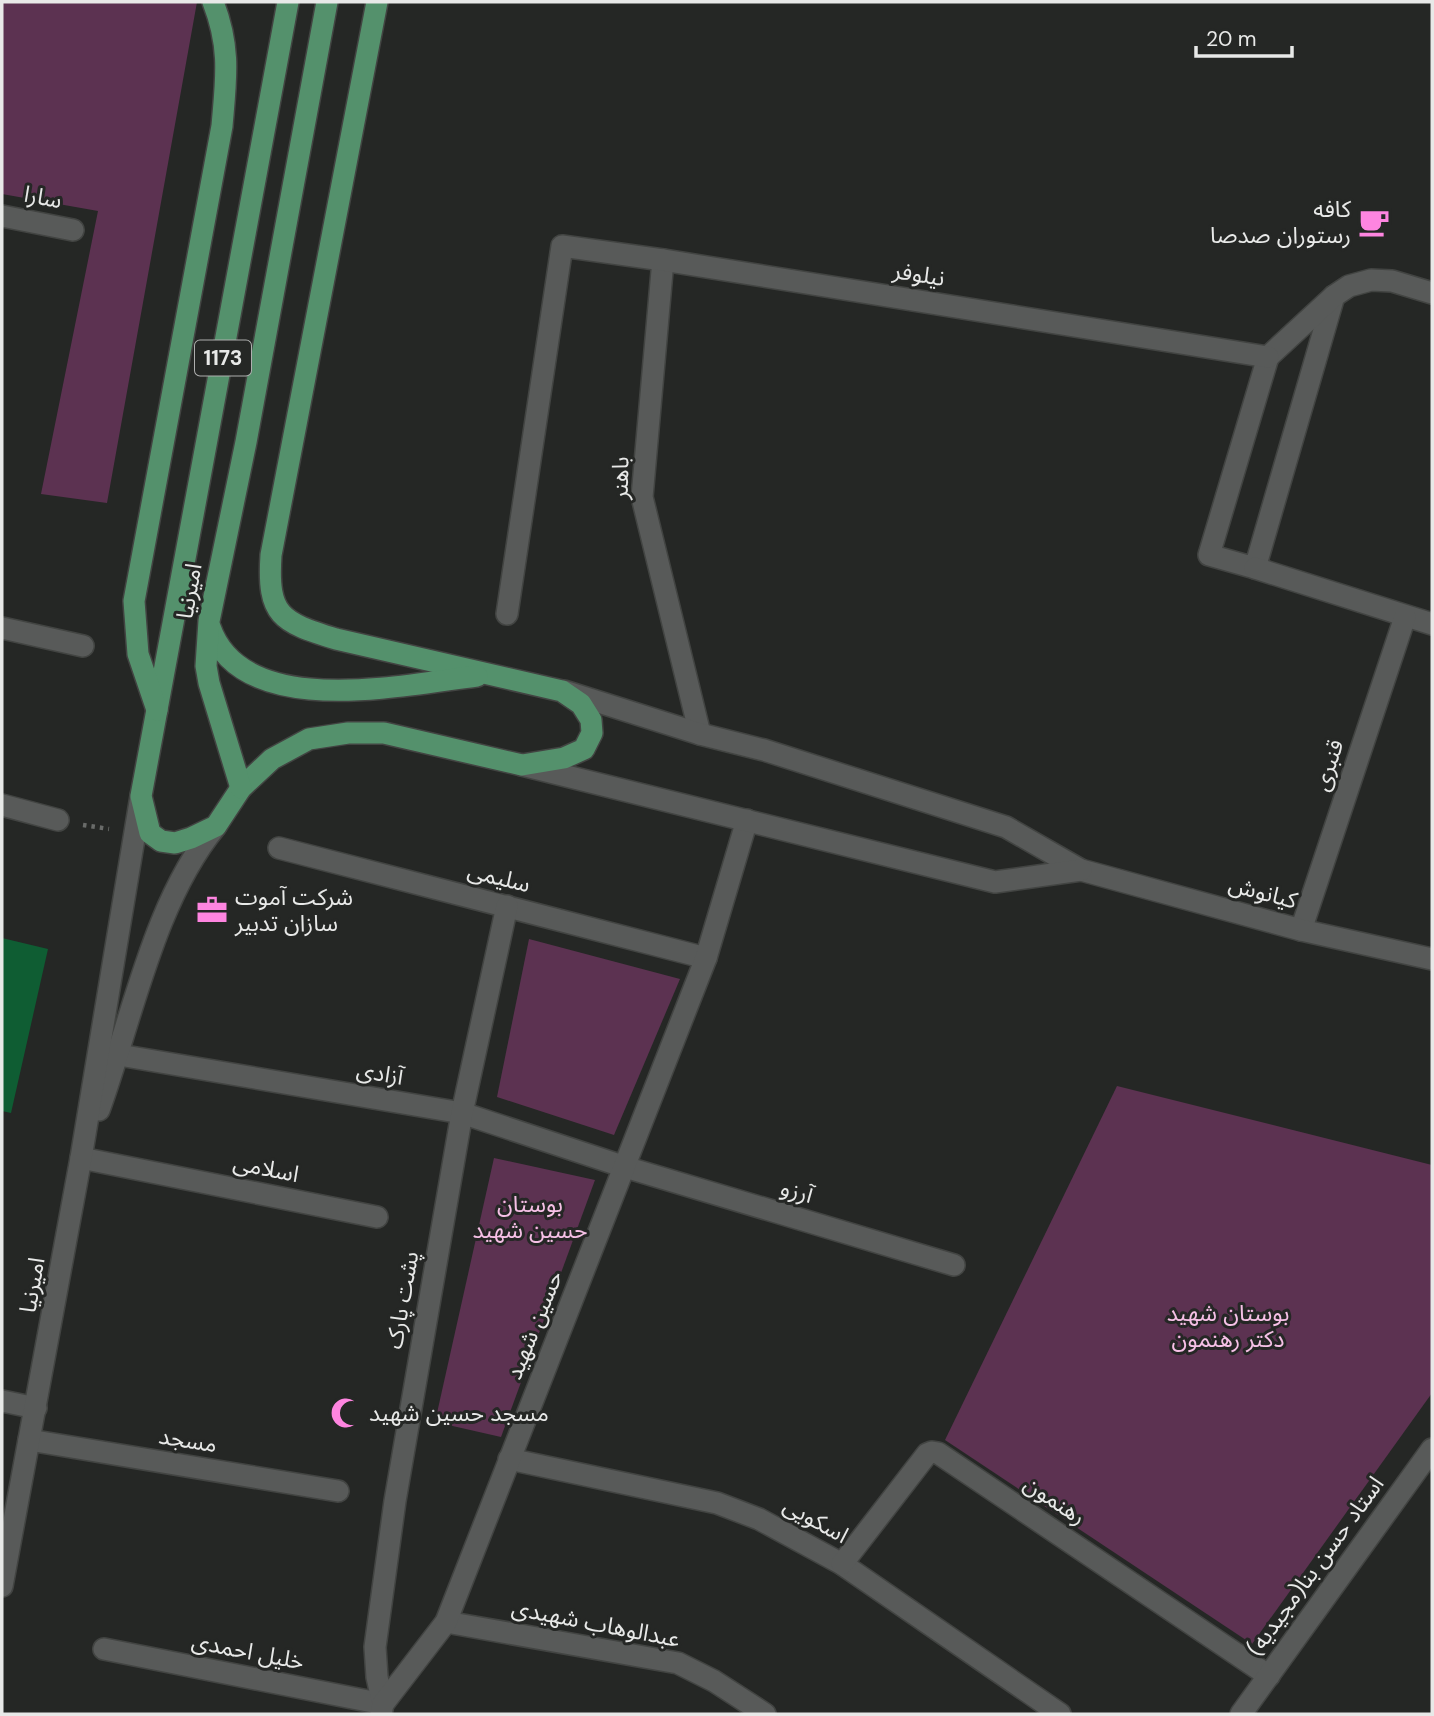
<svg xmlns="http://www.w3.org/2000/svg" width="1434" height="1716" viewBox="0 0 1434 1716" font-family="'DM Sans','Noto Sans Arabic',sans-serif">
	<style>
		.green { fill: #5c3251 }
		.building { fill: #0f5d33 }
		.lines { fill: none; stroke-linecap: round; stroke-linejoin: round }
		.street-casing { stroke: #424442; stroke-width: 24 }
		.secondary-casing { stroke: #424442; stroke-width: 24 }
		.primary-casing { stroke: #424442; stroke-width: 24 }
		.path { stroke: #696b69; stroke-width: 4.5; stroke-dasharray: 3.5 5; stroke-linecap: butt }
		.street { stroke: #585a59; stroke-width: 21 }
		.secondary { stroke: #585a59; stroke-width: 21 }
		.primary { stroke: #54916c; stroke-width: 21 }
		.labels { text-anchor: middle; dominant-baseline: central; stroke-width: 6; stroke-linejoin: round; paint-order: stroke }
		.shield { fill: #252725; stroke: #aeafae; stroke-width: 2 }
		.shield-label { font-size: 21px; font-weight: bold; fill: #e8e9e8 }
		.street-label { font-size: 23px; fill: #e8e9e8; stroke: #252725 }
		.poi-label { font-size: 23px; fill: #e8e9e8; stroke: #252725; text-anchor: start }
		.park-label { font-size: 23px; fill: #f6c0e6; stroke: #252725 }
	</style>
	<rect width="100%" height="100%" fill="#252725"/>
	<g class="green">
		<path d="M2,2H197L107,503L41,494L98,211L2,194Z"/>
		<path d="M529,939L680,979L614,1135L497,1097Z"/>
		<path d="M1117,1086L1432,1165V1393L1252,1644L945,1440Z"/>
		<path d="M494,1158L595,1180L501,1437L435,1422Z"/>
	</g>
	<path class="building" d="M2,938L48,949L11,1113L2,1111Z"/>
	<g class="lines">
		<g class="street-casing">
			<g id="street">
				<path d="M2,216L73,230"/>
				<path d="M663,260L642,497L700,734"/>
				<path d="M1268,357L1209,555L1255,568L1334,296"/>
				<path d="M1268,357L1334,296L1349,286L1371,280L1392,281L1432,293"/>
				<path d="M1255,568L1432,624"/>
				<path d="M507,614L562,246L663,260L1268,357"/>
				<path d="M2,628L83,646"/>
				<path d="M2,805L58,820"/>
				<path d="M279,848L706,958"/>
				<path d="M1301,930L1405,617"/>
				<path d="M119,1055L462,1113L625,1167L954,1265"/>
				<path d="M81,1158L377,1217"/>
				<path d="M2,1401L36,1408"/>
				<path d="M29,1440L338,1491"/>
				<path d="M509,1459L717,1503L759,1519L842,1564L1060,1714"/>
				<path d="M842,1564L927,1454L932,1452L938,1453L1269,1676"/>
				<path d="M446,1622L678,1663L714,1681L765,1714"/>
				<path d="M104,1649L383,1704"/>
				<path d="M383,1704L377,1677L375,1647L395,1501L462,1113L507,906"/>
				<path d="M381,1714L383,1704L446,1622L706,958L747,820"/>
			</g>
		</g>
		<g class="secondary-casing">
			<g id="secondary">
				<path d="M564,691L700,734L764,750L1006,827L1081,870L1301,930L1432,959"/>
				<path d="M522,765L995,882L1081,870"/>
				<path d="M99,1110C132,1019 154,901 216,826"/>
				<path d="M2,1586L81,1158L141,796"/>
				<path d="M1241,1714L1432,1449"/>
			</g>
		</g>
		<g class="primary-casing">
			<g id="primary">
				<path d="M288,2L141,796L150,833L161,841L175,843L191,838L216,826L241,788L272,759L309,739L348,733H384L522,765L564,758L584,749L592,733L591,720L581,704L562,691L336,639C281,622 267,616 271,555L377,2"/>
				<path d="M210,627C242,721 403,685 477,676"/>
				<path d="M157,710L138,654L134,601L222,126C226,79 231,48 213,2"/>
				<path d="M241,788L209,683L206,666L209,621L246,442L327,2"/>
			</g>
		</g>
		<path class="path" d="M83,825L109,829"/>
		<use href="#street" class="street"/>
		<use href="#secondary" class="secondary"/>
		<use href="#primary" class="primary"/>
	</g>
	<defs>
		<g id="cafe-bare" transform="scale(2.415)"><path d="M-5.5-4.5H6V0H3Q3 3.5 0 3.5H-2.5Q-5.5 3.5-5.5 0ZM3-3.2v2h1.7v-2ZM-6 4.5H4V6H-6Z" fill="#fe85e0" stroke="#252725" stroke-width="2.5" paint-order="stroke"/></g>
		<g id="office-bare" transform="scale(2.415)"><path d="M-6-3h4V-5.5h4V-3h4V5H-6ZM-1-4.5V-3h2v-1.5ZM-6 0V1H6V0Z" fill="#fe85e0" stroke="#252725" stroke-width="2.5" paint-order="stroke"/></g>
		<g id="mosque-bare" transform="scale(2.415)"><path d="M3.5-4.9A6 6 0 1 0 3.5 4.9A5 5 0 1 1 3.5-4.9Z" fill="#fe85e0" stroke="#252725" stroke-width="2.5" paint-order="stroke"/></g>
	</defs>
	<g fill-rule="evenodd">
		<use href="#cafe-bare" x="1374" y="222"/>
		<use href="#office-bare" x="212" y="910"/>
		<use href="#mosque-bare" x="346" y="1413"/>
	</g>
	<g class="labels">
		<rect class="shield" x="195" y="340.5" width="56" height="35" rx="5"/>
		<g class="shield-label">
			<text x="223" y="358">1173</text>
		</g>
		<g class="street-label">
			<text transform="translate(43 197) rotate(11)">سارا</text>
			<text transform="translate(919 274) rotate(9)">نیلوفر</text>
			<text transform="translate(620 478) rotate(-89)">باهنر</text>
			<text transform="translate(189 591) rotate(-80)">امیرنیا</text>
			<text transform="translate(1328 765) rotate(-72)">قنبری</text>
			<text transform="translate(499 877) rotate(14)">سلیمی</text>
			<text transform="translate(1263 892) rotate(15)">کیانوش</text>
			<text transform="translate(380 1073) rotate(10)">آزادی</text>
			<text transform="translate(266 1168) rotate(11)">اسلامی</text>
			<text transform="translate(797 1191) rotate(17)">آرزو</text>
			<text transform="translate(32 1285) rotate(-80)">امیرنیا</text>
			<text transform="translate(402 1300) rotate(-80)">پشت پارک</text>
			<text transform="translate(534 1325) rotate(-68)">حسین شهید</text>
			<text transform="translate(188 1440) rotate(9)">مسجد</text>
			<text transform="translate(1055 1500) rotate(34)">رهنمون</text>
			<text transform="translate(816 1520) rotate(29)">اسکویی</text>
			<text transform="translate(1315 1566) rotate(-54)">استاد حسن بنا(مجیدیه)</text>
			<text transform="translate(596 1623) rotate(11)">عبدالوهاب شهیدی</text>
			<text transform="translate(248 1651) rotate(11)">خلیل احمدی</text>
		</g>
		<g class="poi-label">
			<text x="1351" y="209" text-anchor="end">کافه<tspan x="1351" dy="26">رستوران صدصا</tspan></text>
			<text x="235" y="897">شرکت آموت<tspan x="235" dy="26">سازان تدبیر</tspan></text>
			<text x="369" y="1413">مسجد حسین شهید</text>
		</g>
		<g class="park-label">
			<text x="530" y="1204">بوستان<tspan x="530" dy="26">حسین شهید</tspan></text>
			<text x="1228" y="1313">بوستان شهید<tspan x="1228" dy="26">دکتر رهنمون</tspan></text>
		</g>
	</g>
	<rect width="1434" height="1716" fill="none" stroke="#e8e9e8" stroke-width="7"/>
	<path d="M1196 46v10h96v-10" fill="none" stroke="#e8e9e8" stroke-width="3.5"/>
	<text x="1206" y="46" font-size="21" fill="#e8e9e8" stroke="#252725" stroke-width="5" paint-order="stroke">20 m</text>
</svg>
